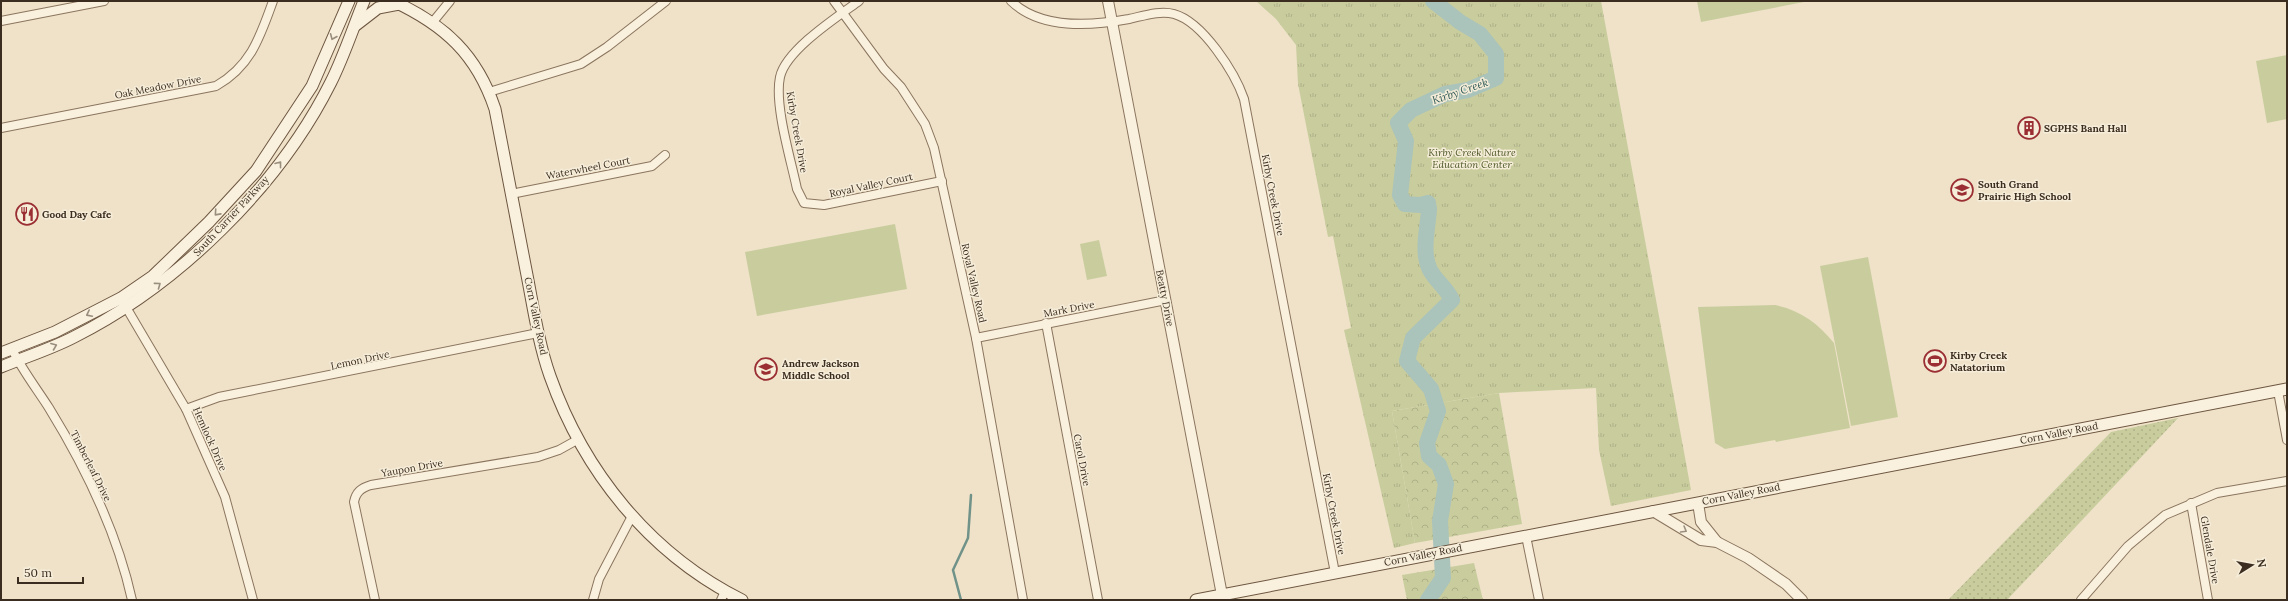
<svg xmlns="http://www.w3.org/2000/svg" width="2288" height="601" viewBox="0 0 2288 601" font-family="Lora,serif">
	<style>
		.grass { fill: url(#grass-dots) }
		.forest { fill: url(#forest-crowns) }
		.park { fill: url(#park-tufts) }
		.pitch { fill: #c9cd9d }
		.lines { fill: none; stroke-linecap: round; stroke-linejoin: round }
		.stream { stroke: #709288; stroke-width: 2.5 }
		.river { stroke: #aac3bb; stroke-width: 16 }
		.minor-casing { stroke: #8b755e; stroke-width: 10 }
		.tertiary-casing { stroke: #8b755e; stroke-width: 12 }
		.secondary-casing { stroke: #6d5640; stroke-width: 13 }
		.minor { stroke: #f9f0dd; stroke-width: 8 }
		.tertiary { stroke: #f9f0dd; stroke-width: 10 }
		.secondary { stroke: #f9f0dd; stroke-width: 11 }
		.oneway { stroke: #9a8e7f }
		.labels { text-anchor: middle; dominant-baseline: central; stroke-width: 3; stroke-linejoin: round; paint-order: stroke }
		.street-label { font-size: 10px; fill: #3c2d21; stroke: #f6edd9 }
		.poi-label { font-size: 10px; font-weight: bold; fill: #3c2d21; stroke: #f6edd9; text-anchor: start }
		.park-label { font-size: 10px; font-style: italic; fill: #4d5828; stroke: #f6edd9 }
		.water-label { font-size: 11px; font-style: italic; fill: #305b57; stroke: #f6edd9 }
	</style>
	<defs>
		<pattern id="grass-dots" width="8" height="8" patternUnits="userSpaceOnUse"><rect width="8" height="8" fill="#c9cd9d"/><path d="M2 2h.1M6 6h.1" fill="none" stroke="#aeb087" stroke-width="1.8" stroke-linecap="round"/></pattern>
		<pattern id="forest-crowns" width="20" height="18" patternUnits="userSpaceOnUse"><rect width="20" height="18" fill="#c9cd9d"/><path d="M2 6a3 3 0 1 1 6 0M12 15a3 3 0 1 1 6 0" fill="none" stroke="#aeb087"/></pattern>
		<pattern id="park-tufts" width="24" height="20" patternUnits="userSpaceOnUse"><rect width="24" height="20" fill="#c9cd9d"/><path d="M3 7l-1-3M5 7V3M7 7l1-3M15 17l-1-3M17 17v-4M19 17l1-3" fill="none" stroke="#aeb087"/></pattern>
	</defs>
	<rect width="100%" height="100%" fill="#efe2c9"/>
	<path class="grass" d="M2178,418L2007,600H1948L2111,432Z"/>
	<g class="forest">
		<path d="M1499,393L1522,524L1415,543L1392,411Z"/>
		<path d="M1474,563L1483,600H1407L1402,575Z"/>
	</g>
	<path class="park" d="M1256,1H1601L1691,490L1611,506L1599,450L1596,388L1499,393L1392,411L1415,543L1394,548L1344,330L1351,328L1333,236L1328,237L1298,84L1296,45L1276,19Z"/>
	<g class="pitch">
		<path d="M1697,1H1809L1701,22Z"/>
		<path d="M2287,55V119L2267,123L2256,61Z"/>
		<path d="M895,224L907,289L757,316L745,252Z"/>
		<path d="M1099,240L1107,276L1087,280L1080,244Z"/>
		<path d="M1868,257L1898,417L1851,426L1820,266Z"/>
		<path d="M1775,305C1800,310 1818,323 1834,343L1850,428L1776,442L1775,440L1725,449L1715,443L1698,307Z"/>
	</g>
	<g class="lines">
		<path class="stream" d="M961,600L953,570L968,538L971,495"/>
		<path class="river" d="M1428,600L1443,578L1440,521L1446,484L1439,465L1429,456L1427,443L1438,411L1431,389L1407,361L1413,338L1452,300C1447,289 1436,281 1430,270C1421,252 1428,228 1429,209L1428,203L1420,205L1405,204L1400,195L1406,141L1398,123L1411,110L1445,94L1468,90L1496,78V54L1480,34L1460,22L1433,1"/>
		<g class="minor-casing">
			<g id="minor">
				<path d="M834,1L884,69L901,87L925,124L934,148L976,338L1023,600"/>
				<path d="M859,1C837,17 786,50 780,77C774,105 791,160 797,189L804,203L824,205L942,181"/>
				<path d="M1011,1C1041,30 1091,26 1129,19C1143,16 1160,10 1174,14C1203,22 1235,73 1244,99L1335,573"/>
				<path d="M1,21L104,1"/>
				<path d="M432,23L450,1"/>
				<path d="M489,92L581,64L607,47L666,1"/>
				<path d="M1,128L216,86C251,66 260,37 273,1"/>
				<path d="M511,194L652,166L665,155"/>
				<path d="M123,302L186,409L225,497L253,600"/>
				<path d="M1046,323L1098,600"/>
				<path d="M976,338L1166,300"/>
				<path d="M12,349C22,370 37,389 49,408C86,468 117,532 132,600"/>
				<path d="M2278,391L2287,440"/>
				<path d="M186,409L219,397L538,333"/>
				<path d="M2191,503L2208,600"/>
				<path d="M1526,536L1539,600"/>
				<path d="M375,600L354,502C356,492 361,488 371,485L538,457L559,450L577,440"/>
				<path d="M593,600L599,579L632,516"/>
				<path d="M721,600L725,591"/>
				<path d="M2081,600L2128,546L2165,515L2217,493L2287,481"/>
			</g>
		</g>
		<g class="tertiary-casing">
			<g id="tertiary">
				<path d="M1108,1L1222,595"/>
				<path d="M1698,503L1701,522L1717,542"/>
				<path d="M1653,511L1701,540L1717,542L1748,558L1786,584L1802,600"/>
			</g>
		</g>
		<g class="secondary-casing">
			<g id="secondary">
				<path d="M393,1C445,25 477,55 495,109C505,163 516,216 526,270C533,305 538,342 550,376C584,472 650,554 742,600"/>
				<path d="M356,25L378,8L399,4"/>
				<path d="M1,353L55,332L121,298L153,276L209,222L256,171L312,86L349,1"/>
				<path d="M1,367C25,357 51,349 74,337C178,285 279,186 331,82C344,56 353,28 364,1"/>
				<path d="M1196,600L2287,389"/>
			</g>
		</g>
		<use href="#minor" class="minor"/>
		<use href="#tertiary" class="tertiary"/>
		<use href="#secondary" class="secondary"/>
	</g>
	<defs><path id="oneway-chevron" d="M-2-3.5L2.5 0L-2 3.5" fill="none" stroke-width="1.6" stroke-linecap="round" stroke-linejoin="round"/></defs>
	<g class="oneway">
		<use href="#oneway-chevron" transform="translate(333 37) rotate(113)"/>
		<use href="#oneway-chevron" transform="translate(279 164) rotate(-52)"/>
		<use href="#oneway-chevron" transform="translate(217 213) rotate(132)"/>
		<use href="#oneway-chevron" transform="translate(158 285) rotate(-36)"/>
		<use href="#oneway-chevron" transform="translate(89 314) rotate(153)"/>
		<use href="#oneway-chevron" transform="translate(54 346) rotate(-22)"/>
		<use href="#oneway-chevron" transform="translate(1684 530) rotate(30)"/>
	</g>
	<defs>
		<g id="building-ring" transform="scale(1.15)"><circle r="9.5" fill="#f6edd9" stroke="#9a2e32" stroke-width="1.5"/><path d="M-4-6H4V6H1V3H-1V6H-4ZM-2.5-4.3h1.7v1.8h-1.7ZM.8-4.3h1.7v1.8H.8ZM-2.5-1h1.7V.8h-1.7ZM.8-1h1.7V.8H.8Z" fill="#9a2e32"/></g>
		<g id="school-ring" transform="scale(1.15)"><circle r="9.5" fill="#f6edd9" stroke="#9a2e32" stroke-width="1.5"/><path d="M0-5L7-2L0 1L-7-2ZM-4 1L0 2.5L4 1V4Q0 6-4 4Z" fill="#9a2e32"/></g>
		<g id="restaurant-ring" transform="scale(1.15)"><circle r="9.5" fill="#f6edd9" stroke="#9a2e32" stroke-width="1.5"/><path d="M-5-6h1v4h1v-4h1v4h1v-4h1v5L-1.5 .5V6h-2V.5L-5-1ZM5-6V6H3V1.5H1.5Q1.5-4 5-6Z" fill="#9a2e32"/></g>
		<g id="stadium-ring" transform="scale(1.15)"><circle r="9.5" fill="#f6edd9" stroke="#9a2e32" stroke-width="1.5"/><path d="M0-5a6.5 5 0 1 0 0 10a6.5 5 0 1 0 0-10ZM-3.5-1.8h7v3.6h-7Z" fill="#9a2e32"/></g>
	</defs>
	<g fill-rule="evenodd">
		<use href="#building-ring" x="2029" y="128"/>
		<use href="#school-ring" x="1962" y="190"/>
		<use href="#restaurant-ring" x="27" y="214"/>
		<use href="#stadium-ring" x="1935" y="361"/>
		<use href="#school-ring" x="766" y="369"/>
	</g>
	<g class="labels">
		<g class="street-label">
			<text transform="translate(158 87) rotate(-11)">Oak Meadow Drive</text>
			<text transform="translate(797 132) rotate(80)">Kirby Creek Drive</text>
			<text transform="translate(588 168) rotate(-11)">Waterwheel Court</text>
			<text transform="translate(871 185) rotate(-12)">Royal Valley Court</text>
			<text transform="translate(1273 195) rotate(79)">Kirby Creek Drive</text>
			<text transform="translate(231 216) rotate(-47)">South Carrier Parkway</text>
			<text transform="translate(974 283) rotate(77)">Royal Valley Road</text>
			<text transform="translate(1165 298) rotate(79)">Beatty Drive</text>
			<text transform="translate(1069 309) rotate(-11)">Mark Drive</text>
			<text transform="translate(536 316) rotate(78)">Corn Valley Road</text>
			<text transform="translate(360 360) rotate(-12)">Lemon Drive</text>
			<text transform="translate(2059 433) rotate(-11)">Corn Valley Road</text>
			<text transform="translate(210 439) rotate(66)">Hemlock Drive</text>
			<text transform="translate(1082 460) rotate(79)">Carol Drive</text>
			<text transform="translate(91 466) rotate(63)">Timberleaf Drive</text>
			<text transform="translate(412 468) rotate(-10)">Yaupon Drive</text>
			<text transform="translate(1741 494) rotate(-11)">Corn Valley Road</text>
			<text transform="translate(1334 514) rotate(79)">Kirby Creek Drive</text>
			<text transform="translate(2210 550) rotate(80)">Glendale Drive</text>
			<text transform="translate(1423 555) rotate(-11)">Corn Valley Road</text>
		</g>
		<g class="poi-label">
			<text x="2044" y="128">SGPHS Band Hall</text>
			<text x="1978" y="184">South Grand<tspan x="1978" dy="12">Prairie High School</tspan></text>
			<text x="42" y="214">Good Day Cafe</text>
			<text x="1950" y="355">Kirby Creek<tspan x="1950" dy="12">Natatorium</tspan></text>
			<text x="782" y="363">Andrew Jackson<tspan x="782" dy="12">Middle School</tspan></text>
		</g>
		<g class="park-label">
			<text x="1472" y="152">Kirby Creek Nature<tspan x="1472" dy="12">Education Center</tspan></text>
		</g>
		<g class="water-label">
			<text transform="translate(1460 91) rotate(-19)">Kirby Creek</text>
		</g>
	</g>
	<rect width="2288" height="601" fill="none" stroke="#3c2d21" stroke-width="4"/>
	<g transform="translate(2252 565) rotate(79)" stroke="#f6edd9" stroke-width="3" paint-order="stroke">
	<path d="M0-3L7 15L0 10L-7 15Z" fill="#3c2d21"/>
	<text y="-6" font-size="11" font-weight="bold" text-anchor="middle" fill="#3c2d21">N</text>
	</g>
	<path d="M18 577v6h65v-6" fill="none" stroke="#3c2d21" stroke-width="2"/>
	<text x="24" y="577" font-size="12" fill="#3c2d21" stroke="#f6edd9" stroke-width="3" paint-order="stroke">50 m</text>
</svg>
